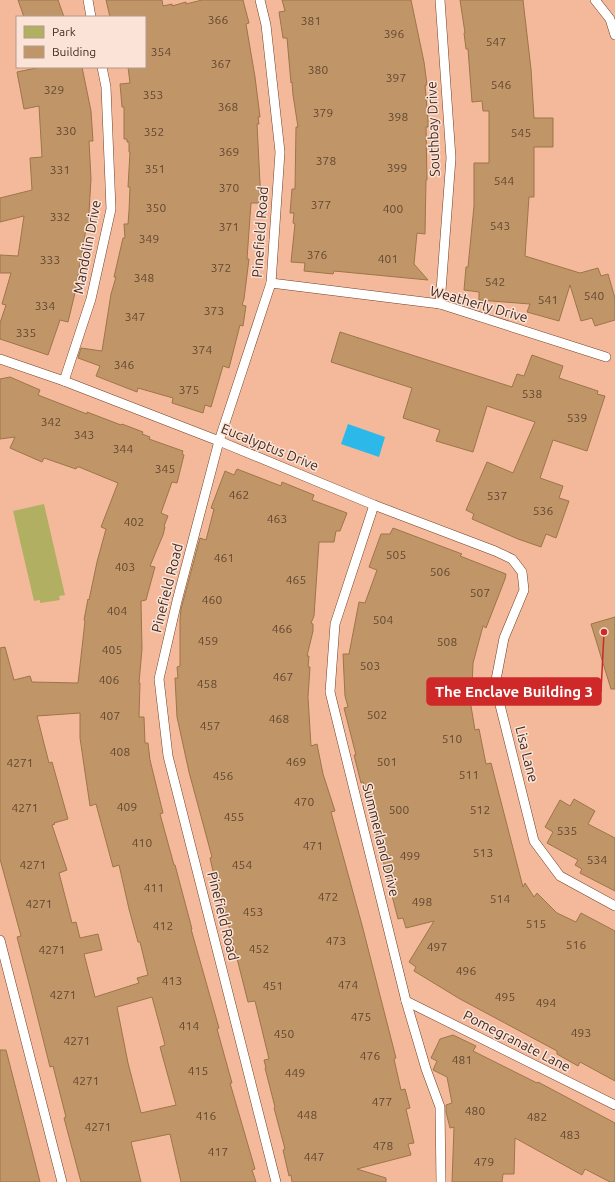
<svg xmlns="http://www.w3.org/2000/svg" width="615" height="1182" viewBox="0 0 615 1182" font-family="Ubuntu,sans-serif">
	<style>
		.green { fill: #b1b062 }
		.water { fill: #2db8ea }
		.building { fill: #c09668; stroke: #9d7548; fill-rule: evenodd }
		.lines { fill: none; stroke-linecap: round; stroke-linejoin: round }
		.service-casing { stroke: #714025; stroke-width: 10 }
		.service { stroke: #fff; stroke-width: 9 }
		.labels { text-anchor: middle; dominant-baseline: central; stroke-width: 3; stroke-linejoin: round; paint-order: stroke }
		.number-label { font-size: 12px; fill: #614631 }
		.street-label { font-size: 14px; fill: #412b1f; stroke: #fce3d7 }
		.leader { fill: none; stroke: #cf2828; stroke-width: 1.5 }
		.callout-dot { fill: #cf2828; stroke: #fce3d7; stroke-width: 1.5 }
		.callout { fill: #cf2828; stroke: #cf2828; stroke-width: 1.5 }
		.callout-label { font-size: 15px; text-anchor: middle; font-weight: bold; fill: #fff }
	</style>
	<rect width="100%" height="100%" fill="#f4b99b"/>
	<path class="green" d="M44,504L65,595L59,596L60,600L40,603V600L34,601L13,511Z"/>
	<path class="water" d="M348,424L385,437L379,457L341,444Z"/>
	<g class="building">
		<path d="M18,0H58L64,17H24Z"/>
		<path d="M106,0H162L163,6L172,4V6L186,2V4L202,0H243L249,23L246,24L255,77L260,117H258L259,124H257L261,203H251L247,259H249L244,299L242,305L246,306L243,326L240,325L229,368L223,366L211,407L205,405L203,413L172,403L173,398L138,388L137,392L96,376L100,366L78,358L81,348L102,351L111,294L116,277H114L123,238H125L124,224H128L129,211L130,187H128L130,152H129V142H127V139H124V107H122L120,84L130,83L128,67H145V17H110Z"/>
		<path d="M282,0H411L424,62L427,85H425L428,120V127H426L427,180H426L425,234L417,233L414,264L428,280L334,271L333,274L304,271L305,263L291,262L295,224L293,223L294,213H290L292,189H295L296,127H298L293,95L292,82L291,83L287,38H283L279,12L285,11Z"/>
		<path d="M460,0H523L531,69L534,118H553V147H534V197H529L525,256L580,273L598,268L601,276L608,274L615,298V320L595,326L592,318L581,321L570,285L559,321L527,312L530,304L479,300V292L464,290L466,267H468L474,206V163H489V111H483L482,101L472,102L468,49H466L464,33H465Z"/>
		<path d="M41,67H82L91,111L93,141H89L91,179L88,229H86L75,293L68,322L60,320L48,355L0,339V323L6,305L2,304L11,273H0V255L18,256L24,216L0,222V198L32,190L30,158L42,157L39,106L24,109L17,72Z"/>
		<path d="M340,332L512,387L517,374L524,376L532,355L563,366L559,378L598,391L597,394L605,396L587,451L553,440L540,478L563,486L559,498L569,501L556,538L546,534L541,547L518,539L472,519L474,514L466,510L487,462L513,473L535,422L487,406L473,452L436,441L440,430L403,418L412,388L331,362Z"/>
		<path d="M10,377L40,390L38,395L87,414V412L121,425L122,424L143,432L142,434L150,437L149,439L183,451L182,454L184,455L177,483L172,482L161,513L168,516L164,526L165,527L163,535L150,566L155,567L146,600L141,601L142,649L139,683H140L139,717H144L145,743H148L150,760L163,813L160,814L174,865H175L192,929H191L219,1028L217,1029L232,1083H230L255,1169L252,1170L256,1182H181L170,1134L131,1142L141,1182H81L64,1118L66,1117L53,1066L50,1067L30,987L17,937L21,936L0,859V648L5,647L14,680L30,676L32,682L78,683L85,621L84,620L88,599L89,600L97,562L106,529L101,527L118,483L79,467H77L76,469L44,458L42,462L10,448L15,437L0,439V379ZM80,713V738L90,806L96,804L113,867L119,865L129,909L138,942H140L148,975L137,978L139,983L95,997L84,954L102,950L98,934L80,938L76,922L72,923L59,873L67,870L52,825L55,824L54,823L68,819L52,762L49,763L37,716ZM152,997L165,1045L160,1047L176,1105L141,1113L128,1063L117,1007Z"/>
		<path d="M237,469L281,486L282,482L314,495L312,500L347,513L340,531H336L334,542H319L314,616L311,623L313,624V631L307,656H309L308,667H310L308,697L311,746L317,744L323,774L335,811L331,812L362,925L396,1058L394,1059L401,1090L405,1089L410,1108L406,1109L414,1143L408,1144L411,1155L357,1169L386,1178V1182H292L291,1175L289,1176L283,1150L285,1149L274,1108L275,1107L265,1068H266L264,1060L269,1059L255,1001L248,1002L218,883L216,884L210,858L212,857L189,772L177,717L175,678H178L177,667L180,666V620L181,609L200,538L206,540L214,509L211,508L225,471L234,475Z"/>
		<path d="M393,528L462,554L460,556L506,574L505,579L486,628L483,626L473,663L472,688H468L475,730L479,729L486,764L491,763L523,887L525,883L534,897L537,893L557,913L576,922L581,913L615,931V1081L580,1062L578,1066L557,1054V1051L460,999L414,971L416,967L409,962L434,921L406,928L403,918L398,919L363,782L361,783L354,755H356L344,708L348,707L345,696L343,654H349L359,602L365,603L377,570L369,567L381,534H390Z"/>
		<path d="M615,617V689H611L591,624Z"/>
		<path d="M574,799L595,811L588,824L615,838V891L580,873L582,869L575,865L578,860L547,843L553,832L545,827L560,800L570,806Z"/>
		<path d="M453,1035L476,1046L473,1051L537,1083L538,1082L615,1123V1182H610L585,1169L582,1175L515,1138L514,1174H503L502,1182H452L454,1127L450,1128L446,1112V1105L452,1103L447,1077L433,1070L437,1061L431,1058L440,1039Z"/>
		<path d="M0,1050H6L40,1182H0Z"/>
	</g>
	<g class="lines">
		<g class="service-casing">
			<g id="service">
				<path d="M88,0L91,17"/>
				<path d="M260,0L266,25L280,152L271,283L219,441L177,601L159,679L168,756L276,1182"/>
				<path d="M440,0L451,158L440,304"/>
				<path d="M595,0L610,19L615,35"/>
				<path d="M271,283L440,304L606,357"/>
				<path d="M0,359L64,381L219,441L374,505L495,551L512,559L522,572L524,590L504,638L495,685L534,841L560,876L615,906"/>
				<path d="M64,381L91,299L111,209L106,87L102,67"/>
				<path d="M374,505L335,624L330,692L406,1001L426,1069L440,1107L441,1182"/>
				<path d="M0,940L62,1182"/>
				<path d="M406,1001L615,1105"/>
			</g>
		</g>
		<use href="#service" class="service"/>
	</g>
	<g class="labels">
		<g class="number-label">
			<text x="218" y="19">366</text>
			<text x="311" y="20">381</text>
			<text x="394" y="33">396</text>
			<text x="496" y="41">547</text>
			<text x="161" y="51">354</text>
			<text x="221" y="63">367</text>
			<text x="318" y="69">380</text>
			<text x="396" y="77">397</text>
			<text x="501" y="84">546</text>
			<text x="54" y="89">329</text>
			<text x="153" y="94">353</text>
			<text x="228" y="106">368</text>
			<text x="323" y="112">379</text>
			<text x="398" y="116">398</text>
			<text x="66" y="130">330</text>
			<text x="154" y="131">352</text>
			<text x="521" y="132">545</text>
			<text x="229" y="151">369</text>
			<text x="326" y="160">378</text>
			<text x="397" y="167">399</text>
			<text x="155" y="168">351</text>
			<text x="60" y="169">331</text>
			<text x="504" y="180">544</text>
			<text x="229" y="187">370</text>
			<text x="321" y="204">377</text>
			<text x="156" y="207">350</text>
			<text x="393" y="208">400</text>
			<text x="60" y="216">332</text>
			<text x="500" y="225">543</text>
			<text x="229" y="226">371</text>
			<text x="149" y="238">349</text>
			<text x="317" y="254">376</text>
			<text x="388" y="258">401</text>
			<text x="50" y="259">333</text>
			<text x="221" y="267">372</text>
			<text x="144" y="277">348</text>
			<text x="495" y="281">542</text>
			<text x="594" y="295">540</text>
			<text x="548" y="299">541</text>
			<text x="45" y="305">334</text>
			<text x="214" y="310">373</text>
			<text x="135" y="316">347</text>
			<text x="26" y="332">335</text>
			<text x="202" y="349">374</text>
			<text x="124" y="364">346</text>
			<text x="189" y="389">375</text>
			<text x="532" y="393">538</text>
			<text x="577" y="417">539</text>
			<text x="51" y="421">342</text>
			<text x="84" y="434">343</text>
			<text x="123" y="448">344</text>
			<text x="165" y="468">345</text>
			<text x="239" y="494">462</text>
			<text x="497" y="495">537</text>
			<text x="543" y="510">536</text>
			<text x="277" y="518">463</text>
			<text x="134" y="521">402</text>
			<text x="396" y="554">505</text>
			<text x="224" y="557">461</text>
			<text x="125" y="566">403</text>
			<text x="440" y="571">506</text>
			<text x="296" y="579">465</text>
			<text x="480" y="592">507</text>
			<text x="212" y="599">460</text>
			<text x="117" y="610">404</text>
			<text x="383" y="619">504</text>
			<text x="282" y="628">466</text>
			<text x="208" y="640">459</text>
			<text x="447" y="641">508</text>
			<text x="112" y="649">405</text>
			<text x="370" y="665">503</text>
			<text x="283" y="676">467</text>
			<text x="109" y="679">406</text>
			<text x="207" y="683">458</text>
			<text x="377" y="714">502</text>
			<text x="110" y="715">407</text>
			<text x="279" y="718">468</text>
			<text x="210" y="725">457</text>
			<text x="452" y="738">510</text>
			<text x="120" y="751">408</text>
			<text x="296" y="761">469</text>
			<text x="387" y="761">501</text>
			<text x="20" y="762">4271</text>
			<text x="469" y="774">511</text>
			<text x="223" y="775">456</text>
			<text x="304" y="801">470</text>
			<text x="127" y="806">409</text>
			<text x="25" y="807">4271</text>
			<text x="399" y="809">500</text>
			<text x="480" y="809">512</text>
			<text x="234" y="816">455</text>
			<text x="567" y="830">535</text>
			<text x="142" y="842">410</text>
			<text x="313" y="845">471</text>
			<text x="483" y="852">513</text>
			<text x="410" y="855">499</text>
			<text x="597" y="859">534</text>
			<text x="33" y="864">4271</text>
			<text x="242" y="864">454</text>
			<text x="154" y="887">411</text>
			<text x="328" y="896">472</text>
			<text x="500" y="898">514</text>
			<text x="422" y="901">498</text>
			<text x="39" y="903">4271</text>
			<text x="253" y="911">453</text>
			<text x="536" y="923">515</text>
			<text x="163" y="925">412</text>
			<text x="336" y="940">473</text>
			<text x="576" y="944">516</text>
			<text x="437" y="946">497</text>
			<text x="259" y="948">452</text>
			<text x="52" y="949">4271</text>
			<text x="466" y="970">496</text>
			<text x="172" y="980">413</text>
			<text x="348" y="984">474</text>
			<text x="273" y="985">451</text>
			<text x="63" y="994">4271</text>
			<text x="505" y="996">495</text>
			<text x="546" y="1002">494</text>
			<text x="361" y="1016">475</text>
			<text x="189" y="1025">414</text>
			<text x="581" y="1032">493</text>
			<text x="284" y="1033">450</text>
			<text x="77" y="1040">4271</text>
			<text x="370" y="1055">476</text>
			<text x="462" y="1059">481</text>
			<text x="198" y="1070">415</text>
			<text x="295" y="1072">449</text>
			<text x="86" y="1080">4271</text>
			<text x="382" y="1101">477</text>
			<text x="475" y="1110">480</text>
			<text x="307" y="1114">448</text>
			<text x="206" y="1115">416</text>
			<text x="537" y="1116">482</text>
			<text x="98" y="1126">4271</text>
			<text x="570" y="1134">483</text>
			<text x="383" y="1145">478</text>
			<text x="218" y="1151">417</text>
			<text x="314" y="1156">447</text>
			<text x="484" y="1161">479</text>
		</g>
		<g class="street-label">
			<text transform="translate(433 129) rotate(-92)">Southbay Drive</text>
			<text transform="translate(260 232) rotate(-86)">Pinefield Road</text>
			<text transform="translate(87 247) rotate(-79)">Mandolin Drive</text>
			<text transform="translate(479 304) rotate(16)">Weatherly Drive</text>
			<text transform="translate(270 447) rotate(22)">Eucalyptus Drive</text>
			<text transform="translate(167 588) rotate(-76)">Pinefield Road</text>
			<text transform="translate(527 754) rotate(76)">Lisa Lane</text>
			<text transform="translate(381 840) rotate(76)">Summerland Drive</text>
			<text transform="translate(223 916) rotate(76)">Pinefield Road</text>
			<text transform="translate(517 1041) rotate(27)">Pomegranate Lane</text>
		</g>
	</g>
	<path class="leader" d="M604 632L601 692"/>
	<circle class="callout-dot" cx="604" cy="632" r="4"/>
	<rect class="callout" x="427" y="678" width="174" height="27" rx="4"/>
	<g class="callout-label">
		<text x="514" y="697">The Enclave Building 3</text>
	</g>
	<rect x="16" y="16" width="130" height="52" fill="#fce3d7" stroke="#b1998d"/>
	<rect x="24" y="26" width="20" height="12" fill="#b1b062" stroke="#b1998d"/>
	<text x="52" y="36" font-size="12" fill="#412b1f">Park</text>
	<rect x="24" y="46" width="20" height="12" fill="#c09668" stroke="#b1998d"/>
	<text x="52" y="56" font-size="12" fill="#412b1f">Building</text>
</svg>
